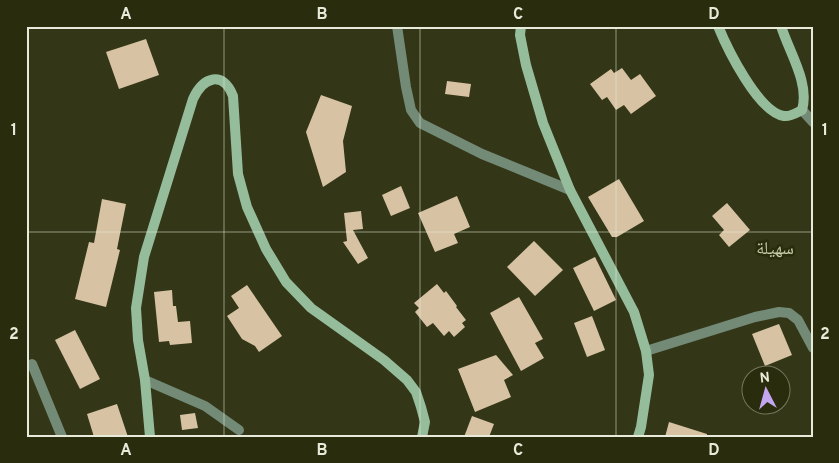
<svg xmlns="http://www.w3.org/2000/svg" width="839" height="463" viewBox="0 0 839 463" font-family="Overpass,'Noto Naskh Arabic',sans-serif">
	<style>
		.building { fill: #d7c3a3 }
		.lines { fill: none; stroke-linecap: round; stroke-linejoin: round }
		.street { stroke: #738b76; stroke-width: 10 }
		.secondary { stroke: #96bd9b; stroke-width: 10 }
		.grid { fill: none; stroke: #e8ebd9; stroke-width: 1; stroke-opacity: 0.55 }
		.labels { text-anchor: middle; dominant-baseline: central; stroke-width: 5; stroke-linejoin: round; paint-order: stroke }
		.quarter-label { font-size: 18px; fill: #c8cda9; stroke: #292c0d }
		.neatline { fill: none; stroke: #e8ebd9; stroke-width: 2 }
		.grid-label { font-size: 16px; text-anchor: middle; font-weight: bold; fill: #e8ebd9 }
	</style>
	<rect width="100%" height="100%" fill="#333617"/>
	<g class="building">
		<path d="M146,39L159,75L119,89L106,52Z"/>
		<path d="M622,68L631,80L640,74L656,96L631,114L624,105L616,110L607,97L602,100L590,84L611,69L614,73Z"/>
		<path d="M447,81L471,84L469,97L445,94Z"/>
		<path d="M321,95L352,106L343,141L346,172L323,187L306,132Z"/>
		<path d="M619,179L644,221L617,237H612L588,197Z"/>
		<path d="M401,186L410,208L391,216L382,195Z"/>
		<path d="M457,196L470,227L454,234L458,243L435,252L418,213Z"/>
		<path d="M102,199L126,204L117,249L120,250L106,307L75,299L89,242L94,243Z"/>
		<path d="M727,203L750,230L729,247L719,235L724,230L712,216Z"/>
		<path d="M361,211L363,229L353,230L368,258L358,264L343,242L347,241L344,213Z"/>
		<path d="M534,241L563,270L535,296L507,267Z"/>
		<path d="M595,257L616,300L594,311L573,268Z"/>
		<path d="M437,284L444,293L446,291L457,306L456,307L466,320L462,323L465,327L454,337L449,331L444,336L433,323L427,327L415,312L419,308L414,303Z"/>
		<path d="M247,285L282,336L259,352L255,346L242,339L227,316L239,308L231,296Z"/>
		<path d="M172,290L173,306H176L178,322L190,321L192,343L170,345L169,341L159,342L154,292Z"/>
		<path d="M519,297L543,339L535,343L544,358L521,371L490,313Z"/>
		<path d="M592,316L605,350L587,357L574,323Z"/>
		<path d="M779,324L792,355L765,366L752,334Z"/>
		<path d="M75,330L100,379L80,389L55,340Z"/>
		<path d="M496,355L513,375L504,380L511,397L475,412L458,369Z"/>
		<path d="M117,404L128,437H94L87,414Z"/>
		<path d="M195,413L198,428L182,430L180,415Z"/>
		<path d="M472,416L494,424L489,437H464Z"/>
		<path d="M669,422L707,434V437H665Z"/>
	</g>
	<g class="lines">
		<g class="street">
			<path d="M397,26L406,87L411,110L420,123L482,154L570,190"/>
			<path d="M802,110L813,122"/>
			<path d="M646,351L755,317L779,312L789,313L798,320L813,348"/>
			<path d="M32,364L62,437"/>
			<path d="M145,380L205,406L239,430"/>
		</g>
		<g class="secondary">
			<path d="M521,26L520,35L526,65L543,123L570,190L634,312L646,351L649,375L641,427L638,437"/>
			<path d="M718,26C727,48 758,112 784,116C790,117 796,113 802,110C810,83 789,52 781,26"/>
			<path d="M150,437L145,380L138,340L136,308L144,257L193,99C203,77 223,70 233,96L238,174L247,207L266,249L286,282L311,308L384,360L407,380L416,392L421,407L425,422L422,437"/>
		</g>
	</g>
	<path class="grid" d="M224,26V437M420,26V437M616,26V437M26,232H813"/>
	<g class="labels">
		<g class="quarter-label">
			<text x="775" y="249">سهيلة</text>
		</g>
	</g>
	<rect width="839" height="463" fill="none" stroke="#292c0d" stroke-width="55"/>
	<g transform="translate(766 390) rotate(354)"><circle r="24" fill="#292c0d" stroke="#75785f"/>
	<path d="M0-4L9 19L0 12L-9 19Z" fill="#c4a7f1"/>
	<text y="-8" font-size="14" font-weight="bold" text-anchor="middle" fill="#e8ebd9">N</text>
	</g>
	<rect x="28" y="28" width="784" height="408" class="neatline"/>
	<g class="grid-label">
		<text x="126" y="19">A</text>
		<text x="322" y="19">B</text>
		<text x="518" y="19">C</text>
		<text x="714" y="19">D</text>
		<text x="14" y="135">1</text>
		<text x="825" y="135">1</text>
		<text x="14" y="339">2</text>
		<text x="825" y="339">2</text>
		<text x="126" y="455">A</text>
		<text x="322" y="455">B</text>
		<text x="518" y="455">C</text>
		<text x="714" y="455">D</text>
	</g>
</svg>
